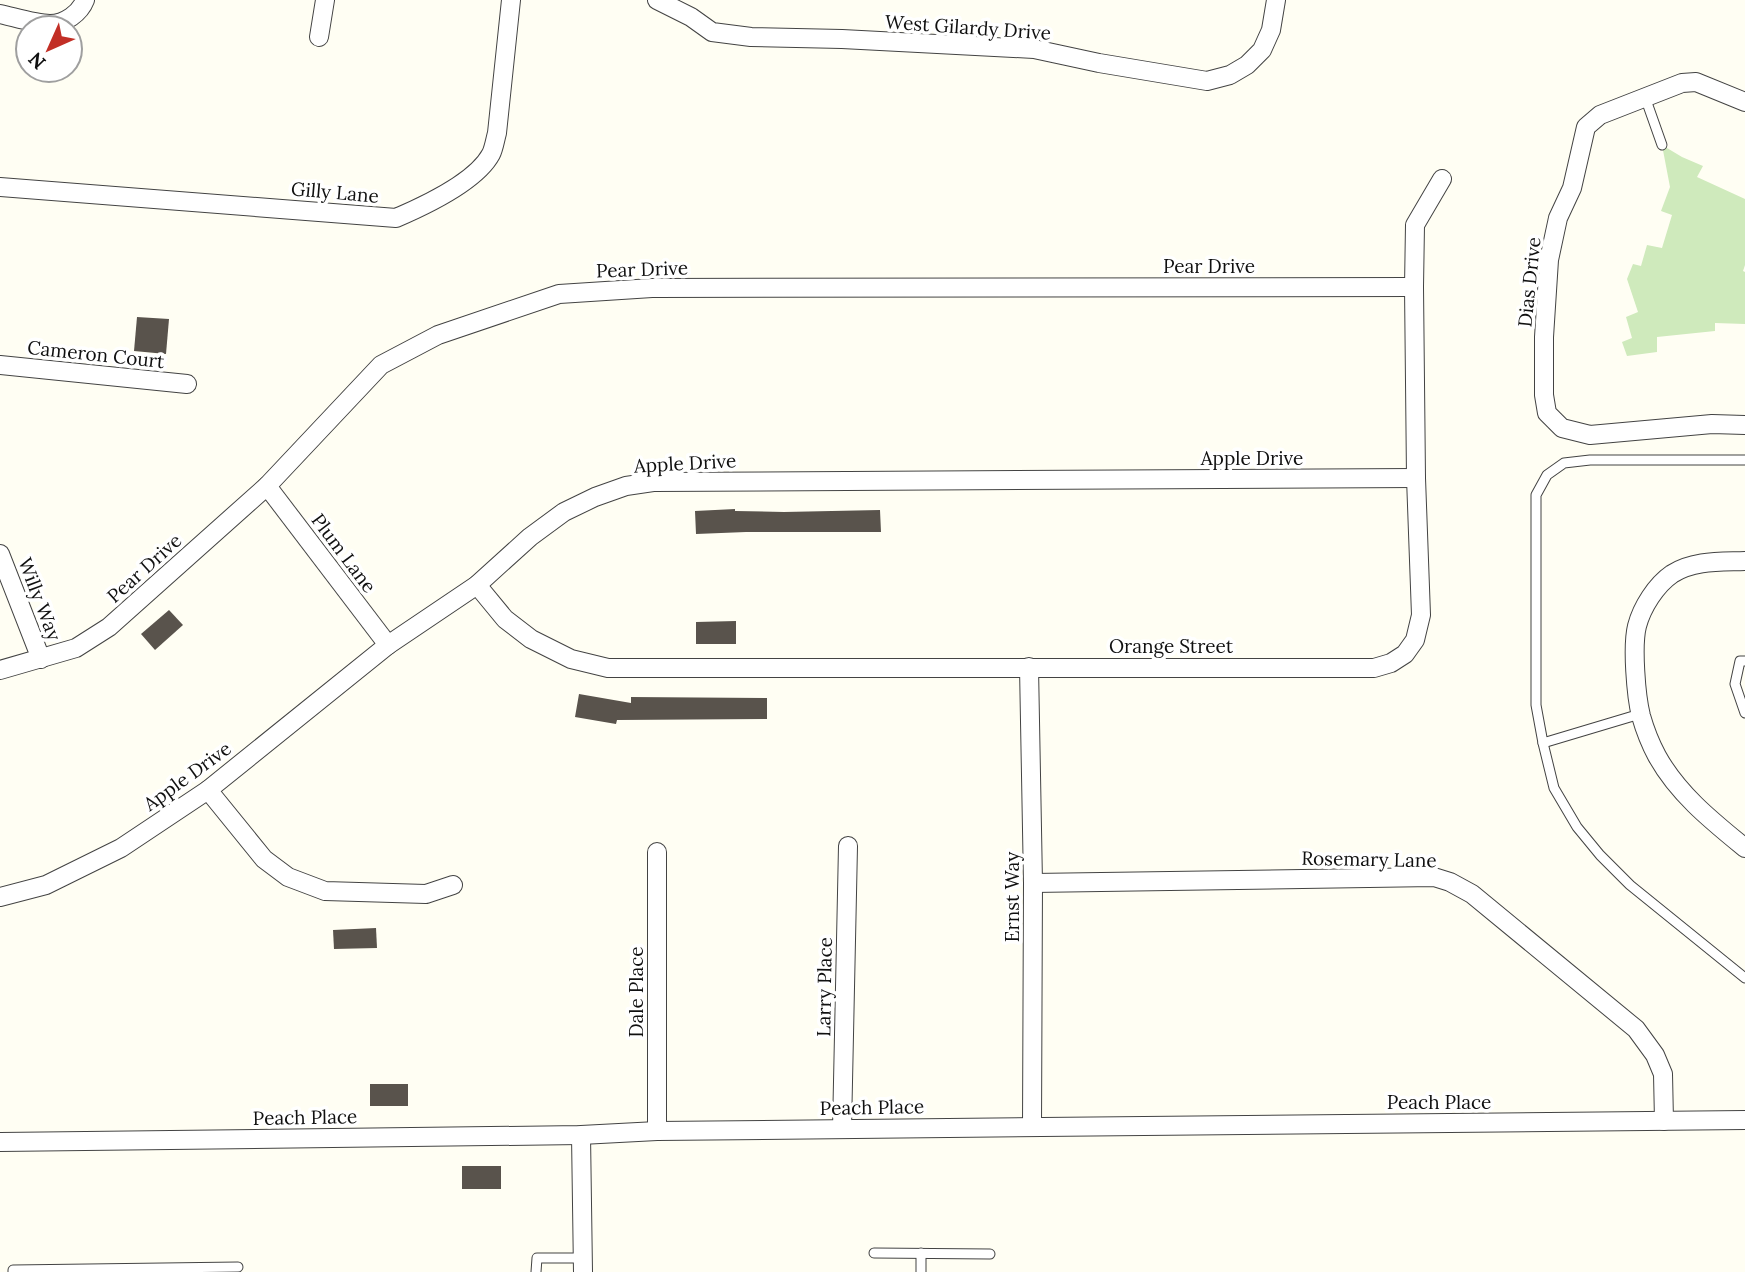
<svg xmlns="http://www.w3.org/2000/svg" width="1745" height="1272" viewBox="0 0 1745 1272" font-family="Lora,serif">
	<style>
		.green { fill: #cfeabc }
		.building { fill: #59534c }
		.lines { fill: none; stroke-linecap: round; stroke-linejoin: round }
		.service-casing { stroke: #434343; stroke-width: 11 }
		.minor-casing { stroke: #434343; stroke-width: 20 }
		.service { stroke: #fff; stroke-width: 9 }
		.minor { stroke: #fff; stroke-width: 18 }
		.labels { text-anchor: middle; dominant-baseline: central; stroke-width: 7; stroke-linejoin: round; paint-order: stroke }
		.street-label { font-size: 19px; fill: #101010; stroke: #fff }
	</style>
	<rect width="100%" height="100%" fill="#fffef3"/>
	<path class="green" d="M1662,145L1682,157L1703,166L1697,177L1745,199V265L1743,271L1745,272V324L1715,323V331L1657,337V352L1627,356L1622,342L1632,338L1626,317L1638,312L1627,279L1633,264L1641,266L1647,245L1662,248L1672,215L1661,211L1670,187Z"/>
	<g class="building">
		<path d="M137,317L169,319L166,354L134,351Z"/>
		<path d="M735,509V511L784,512L880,510L881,532H746L696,534L695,511Z"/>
		<path d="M169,610L183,625L155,650L141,634Z"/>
		<path d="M736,621V644H696V622Z"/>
		<path d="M579,694L631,703V697L767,698V719L617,720L616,724L575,717Z"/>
		<path d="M376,928L377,948L334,949L333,930Z"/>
		<rect x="370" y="1084" width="38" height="22"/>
		<rect x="462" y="1166" width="39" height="23"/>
	</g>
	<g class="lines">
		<g class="service-casing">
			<g id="service">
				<path d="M1645,97L1662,145"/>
				<path d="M1745,661H1740L1735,684L1745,713"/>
				<path d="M1640,714L1543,743L1536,705V495L1547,475L1564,463L1590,460H1745"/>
				<path d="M1543,743L1554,788L1577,827L1600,855L1630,885L1745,978"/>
				<path d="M874,1253L990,1254"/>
				<path d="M921,1253V1272"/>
				<path d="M13,1272V1270L238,1267"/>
				<path d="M536,1272L537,1258H583"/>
			</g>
		</g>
		<g class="minor-casing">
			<g id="minor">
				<path d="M657,0L691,17L712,32L751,37L842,39L1034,49L1099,63L1207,81L1230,75L1247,65L1262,50L1271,30L1276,0"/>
				<path d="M0,14C14,17 36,24 50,24C65,24 80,13 85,0"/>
				<path d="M319,37L325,0"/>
				<path d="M1745,102L1696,82L1682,83L1600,115L1586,127L1572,188L1558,218L1549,260L1544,337V395L1547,413L1562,428L1590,435L1712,424L1745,425"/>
				<path d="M0,187L396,218C424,206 476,182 491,154C494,148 495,140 497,133L511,0"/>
				<path d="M0,365L187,384"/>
				<path d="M267,486L388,645"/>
				<path d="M0,554L41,659"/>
				<path d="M1745,561C1721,562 1694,560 1672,574C1656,585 1642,607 1637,626C1632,646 1636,696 1641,716C1645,730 1650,743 1657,756C1678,794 1712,821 1745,848"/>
				<path d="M477,585L505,619L531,639L571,659L608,668H1374L1391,663L1405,654L1415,640L1421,615L1416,478L1414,287L1415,225L1442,179"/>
				<path d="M1029,667L1033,883L1032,1126"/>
				<path d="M0,670L76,648L109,627L267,486L381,365L438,335L559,294L652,288L1414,287"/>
				<path d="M208,790L264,859L288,877L325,891L426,894L453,885"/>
				<path d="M657,852V1131"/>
				<path d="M1033,883L1434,877L1450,882L1472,894L1636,1029L1655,1055L1663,1074L1664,1121"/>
				<path d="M0,897L46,885L121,848L208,790L388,645L477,585L530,537L564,512L595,497L626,486L653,482L1416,478"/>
				<path d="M842,1129L848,846"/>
				<path d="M581,1135L583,1272"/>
				<path d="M0,1142L581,1135L657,1131L1745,1120"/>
			</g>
		</g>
		<use href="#service" class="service"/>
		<use href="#minor" class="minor"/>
	</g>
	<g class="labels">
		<g class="street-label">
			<text transform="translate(968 27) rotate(4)">West Gilardy Drive</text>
			<text transform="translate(335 192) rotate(5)">Gilly Lane</text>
			<text x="1209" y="266">Pear Drive</text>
			<text transform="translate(642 269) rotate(-2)">Pear Drive</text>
			<text transform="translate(1529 282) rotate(-84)">Dias Drive</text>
			<text transform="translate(96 354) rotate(6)">Cameron Court</text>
			<text x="1252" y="458">Apple Drive</text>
			<text transform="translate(685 463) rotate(-3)">Apple Drive</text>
			<text transform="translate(344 553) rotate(53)">Plum Lane</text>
			<text transform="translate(144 568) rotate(-42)">Pear Drive</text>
			<text transform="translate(40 599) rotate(69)">Willy Way</text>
			<text x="1171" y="646">Orange Street</text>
			<text transform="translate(187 776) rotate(-36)">Apple Drive</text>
			<text transform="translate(1369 859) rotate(1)">Rosemary Lane</text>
			<text transform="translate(1012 897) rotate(-90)">Ernst Way</text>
			<text transform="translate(824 987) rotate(-89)">Larry Place</text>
			<text transform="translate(636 992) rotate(-90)">Dale Place</text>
			<text x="1439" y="1102">Peach Place</text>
			<text transform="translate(872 1107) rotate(-1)">Peach Place</text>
			<text transform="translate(305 1117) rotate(-1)">Peach Place</text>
		</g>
	</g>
	<g transform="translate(49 49) rotate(225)"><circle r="33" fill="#ffffff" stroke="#9f9f9f" stroke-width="2"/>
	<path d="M0-5L12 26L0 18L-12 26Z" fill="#c22f26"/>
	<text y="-10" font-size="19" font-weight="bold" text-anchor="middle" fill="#101010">N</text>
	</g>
</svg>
